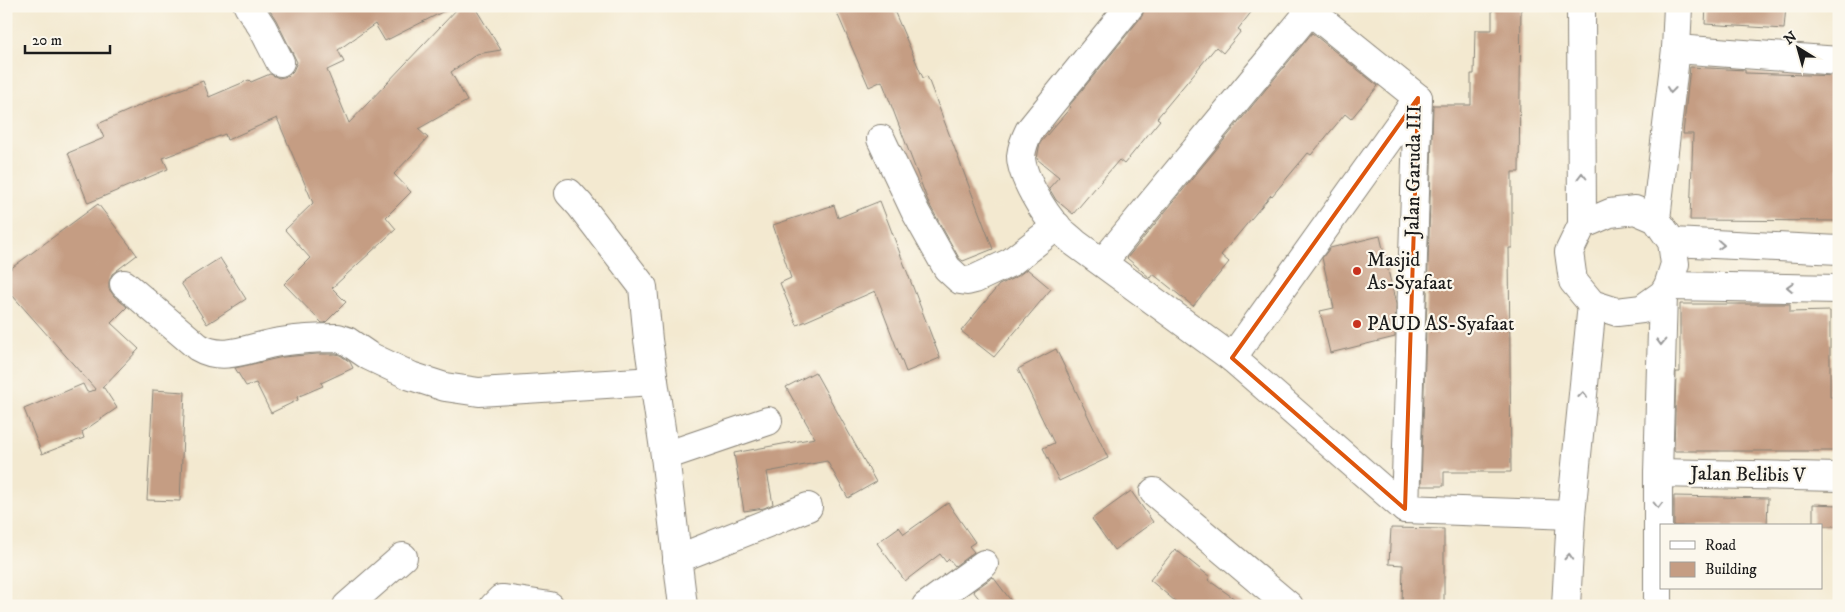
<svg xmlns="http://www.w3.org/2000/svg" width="1845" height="612" viewBox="0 0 1845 612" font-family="'IM FELL DW Pica',serif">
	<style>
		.building { fill: #c59d83 }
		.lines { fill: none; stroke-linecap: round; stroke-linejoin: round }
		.street-casing { stroke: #888276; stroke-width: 30 }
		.secondary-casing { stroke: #888276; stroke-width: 30 }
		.street { stroke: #fff; stroke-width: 28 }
		.secondary { stroke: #fff; stroke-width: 28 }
		.oneway { stroke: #999 }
		.marked { fill: none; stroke: #de560d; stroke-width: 4; stroke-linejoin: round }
		.poi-dot { fill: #c8321e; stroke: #fbf7ec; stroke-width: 2 }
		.labels { text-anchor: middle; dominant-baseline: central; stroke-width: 4.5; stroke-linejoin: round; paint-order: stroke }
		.street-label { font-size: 20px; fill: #1c1c1c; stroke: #fbf7ec }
		.poi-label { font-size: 20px; fill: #1c1c1c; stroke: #fbf7ec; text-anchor: start }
	</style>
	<rect width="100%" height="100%" fill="#fbf7ec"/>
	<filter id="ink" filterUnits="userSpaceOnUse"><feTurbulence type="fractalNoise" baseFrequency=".02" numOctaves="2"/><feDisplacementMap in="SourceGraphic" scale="10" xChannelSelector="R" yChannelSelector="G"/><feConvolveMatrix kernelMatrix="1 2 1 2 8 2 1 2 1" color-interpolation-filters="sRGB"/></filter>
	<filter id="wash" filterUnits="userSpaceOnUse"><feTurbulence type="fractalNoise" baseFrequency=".0096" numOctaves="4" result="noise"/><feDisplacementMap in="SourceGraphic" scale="20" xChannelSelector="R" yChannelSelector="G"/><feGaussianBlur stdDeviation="1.12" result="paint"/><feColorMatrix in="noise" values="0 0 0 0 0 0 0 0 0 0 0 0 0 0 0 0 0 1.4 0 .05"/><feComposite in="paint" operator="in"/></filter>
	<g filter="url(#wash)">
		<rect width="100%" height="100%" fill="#f3e9d0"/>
		<g id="blocks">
			<g class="building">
				<path d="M267,6H454L385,41L375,24L338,50L344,62L327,70L349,123L460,6H474L501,50L477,54L451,72L467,101L418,129L428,138L394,174L411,192L386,217L396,229L332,288L346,302L325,323H322L284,284L310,258L285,230L313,203L277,118L227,140L225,134L163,158L168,169L88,203L68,153L104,138L98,124L157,98L203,81L209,97L249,80L251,82L270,74L279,78L288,76L293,71L297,62L276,20Z"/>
				<path d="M834,6H892L923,78L927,76L993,249L963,261L959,258L929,204L882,81L869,87Z"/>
				<path d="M1145,6H1256L1238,29L1241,31L1223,53L1216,47L1157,118L1160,120L1124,164L1119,160L1073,214L1056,200L1049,188L1059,177L1037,159L1039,148L1040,143L1071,107L1069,106L1142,16Z"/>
				<path d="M1492,6H1521L1519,172H1512V248H1509L1511,472H1444V486H1421L1433,105H1471V74H1474L1475,30H1492Z"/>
				<path d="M1706,6H1786L1784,29L1705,24Z"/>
				<path d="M1312,33L1378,86L1351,119L1345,114L1311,155L1308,153L1272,196L1271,195L1221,255L1229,262L1193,306L1153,274L1150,278L1127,258Z"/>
				<path d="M1690,67L1745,70V73L1839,76V221L1690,220L1693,134H1683Z"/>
				<path d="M880,201L940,358L906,372L875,291L797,325L780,283L791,278L773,225L834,205L838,218Z"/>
				<path d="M98,204L137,255L112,274L109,282V289L114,296L127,307L111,323L139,349L102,388H104L117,408L82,432L84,438L42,454L24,409L83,384L87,392L96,390L12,295L6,286V272Z"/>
				<path d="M1380,236L1396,304L1395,337L1330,353L1320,311L1334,308L1322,258L1330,248Z"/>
				<path d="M220,258L246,299L207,324L181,283Z"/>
				<path d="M1027,269L1051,289L994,357L961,331L999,285L1018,276Z"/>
				<path d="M1680,304H1790V312L1830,311V397H1839V451H1674L1676,372H1680Z"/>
				<path d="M1056,349L1108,458L1059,481L1043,448L1054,443L1018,369Z"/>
				<path d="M317,354H336L340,355L350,362L353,368L321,383L323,386L297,397L298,400L271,413L256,383L246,386L235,368L283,357Z"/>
				<path d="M815,372L876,482L848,498L827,461L767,472L773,504L764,508L744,511L734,453L815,438L786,387Z"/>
				<path d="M153,390L185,392L180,501L147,500Z"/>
				<path d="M1131,491L1153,522L1114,550L1092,519Z"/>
				<path d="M1674,496L1768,498L1767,526H1674Z"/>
				<path d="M948,503L975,542L969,546L974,552L955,566L949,559L946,562L940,554L905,581L877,543L899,527L904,534Z"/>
				<path d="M1813,504L1839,505V526H1813Z"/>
				<path d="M1391,528L1444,529V606H1402L1403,565L1389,564Z"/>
				<path d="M1175,549L1210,577L1208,580L1245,606H1181L1150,580Z"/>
				<path d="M993,577L1015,606H985L973,591Z"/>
			</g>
		</g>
	</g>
	<g filter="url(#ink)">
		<use href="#blocks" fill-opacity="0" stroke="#888276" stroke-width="1"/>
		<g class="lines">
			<g class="street-casing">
				<g id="street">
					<path d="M248,6L262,27L280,62"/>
					<path d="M1130,6L1029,131C1025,139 1022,147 1021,156C1021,176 1044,214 1058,228C1063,233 1070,238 1075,243L1232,358L1405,509L1571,515"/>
					<path d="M1304,6L1418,98L1405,509"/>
					<path d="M1676,49L1839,61"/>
					<path d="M881,139L915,211L947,268L960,280L967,281L975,279L1011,262L1057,226"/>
					<path d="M569,193L580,205L643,287L648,340L665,456L683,606"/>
					<path d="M1103,262L1314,6"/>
					<path d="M124,284L198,347C225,363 252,346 280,342C299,339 319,338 338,338L347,341L369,356L411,376L445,387L479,392L654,381"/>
					<path d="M1232,358L1418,98"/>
					<path d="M665,456L768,421"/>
					<path d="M1658,473L1839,477"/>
					<path d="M1154,492L1289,606"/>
					<path d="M677,559L808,507"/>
					<path d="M347,606L403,557"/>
					<path d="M494,606L501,599H504L550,606"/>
					<path d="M926,606L984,564"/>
					<path d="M1566,606L1571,515L1592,304"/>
					<path d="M1658,606V473L1663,294"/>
				</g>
			</g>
			<g class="secondary-casing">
				<g id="secondary">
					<path d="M1581,6L1582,225"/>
					<path d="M1635,210L1656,219L1672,242L1675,264L1668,286L1663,294L1642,309L1617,312L1592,304L1573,281L1569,252L1582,225L1610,213Z"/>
					<path d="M1656,219L1676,49L1678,6"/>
					<path d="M1672,242L1839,250"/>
					<path d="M1668,286L1839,289"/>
				</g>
			</g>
			<use href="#street" class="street"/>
			<use href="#secondary" class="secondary"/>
		</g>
		<defs><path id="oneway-chevron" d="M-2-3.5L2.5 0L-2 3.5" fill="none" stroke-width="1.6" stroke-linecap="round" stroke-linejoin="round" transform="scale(1.25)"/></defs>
		<g class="oneway">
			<use href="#oneway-chevron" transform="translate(1671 90) rotate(97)"/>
			<use href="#oneway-chevron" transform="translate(1582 176) rotate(-90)"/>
			<use href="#oneway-chevron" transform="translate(1721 245) rotate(3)"/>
			<use href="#oneway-chevron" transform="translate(1790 287) rotate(-178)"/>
			<use href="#oneway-chevron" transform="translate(1661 342) rotate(91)"/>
			<use href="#oneway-chevron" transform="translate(1583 395) rotate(-84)"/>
			<use href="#oneway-chevron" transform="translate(1658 505) rotate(90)"/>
			<use href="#oneway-chevron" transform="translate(1569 557) rotate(-87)"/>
		</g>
	</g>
	<path class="marked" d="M1418,98L1405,509L1232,358Z"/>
	<g class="poi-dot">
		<circle cx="1357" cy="271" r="5"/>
		<circle cx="1357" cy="324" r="5"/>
	</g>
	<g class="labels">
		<g class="street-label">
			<text transform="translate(1414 171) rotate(-89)">Jalan Garuda III</text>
			<text transform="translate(1748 475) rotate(1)">Jalan Belibis V</text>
		</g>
		<g class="poi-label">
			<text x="1367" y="260">Masjid<tspan x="1367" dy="23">As-Syafaat</tspan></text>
			<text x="1367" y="324">PAUD AS-Syafaat</text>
		</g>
	</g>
	<rect width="1845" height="612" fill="none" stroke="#fbf7ec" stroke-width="25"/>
	<rect x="1660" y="524" width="162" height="65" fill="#fbf7ec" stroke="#a29f99"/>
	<rect x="1670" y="541" width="25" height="8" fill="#ffffff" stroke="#a29f99"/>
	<text x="1705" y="550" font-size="15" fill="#1c1c1c">Road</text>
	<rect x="1670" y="562" width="25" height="15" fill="#c59d83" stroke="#a29f99"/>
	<text x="1705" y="574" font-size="15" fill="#1c1c1c">Building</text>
	<g transform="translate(1798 48) rotate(323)" stroke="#fbf7ec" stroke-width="4" paint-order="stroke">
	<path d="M0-4L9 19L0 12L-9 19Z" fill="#1c1c1c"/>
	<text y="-8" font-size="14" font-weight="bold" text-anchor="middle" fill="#1c1c1c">N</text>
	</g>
	<path d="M25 45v8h85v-8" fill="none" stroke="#1c1c1c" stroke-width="2.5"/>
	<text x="32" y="45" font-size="15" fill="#1c1c1c" stroke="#fbf7ec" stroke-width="4" paint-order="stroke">20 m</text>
</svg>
